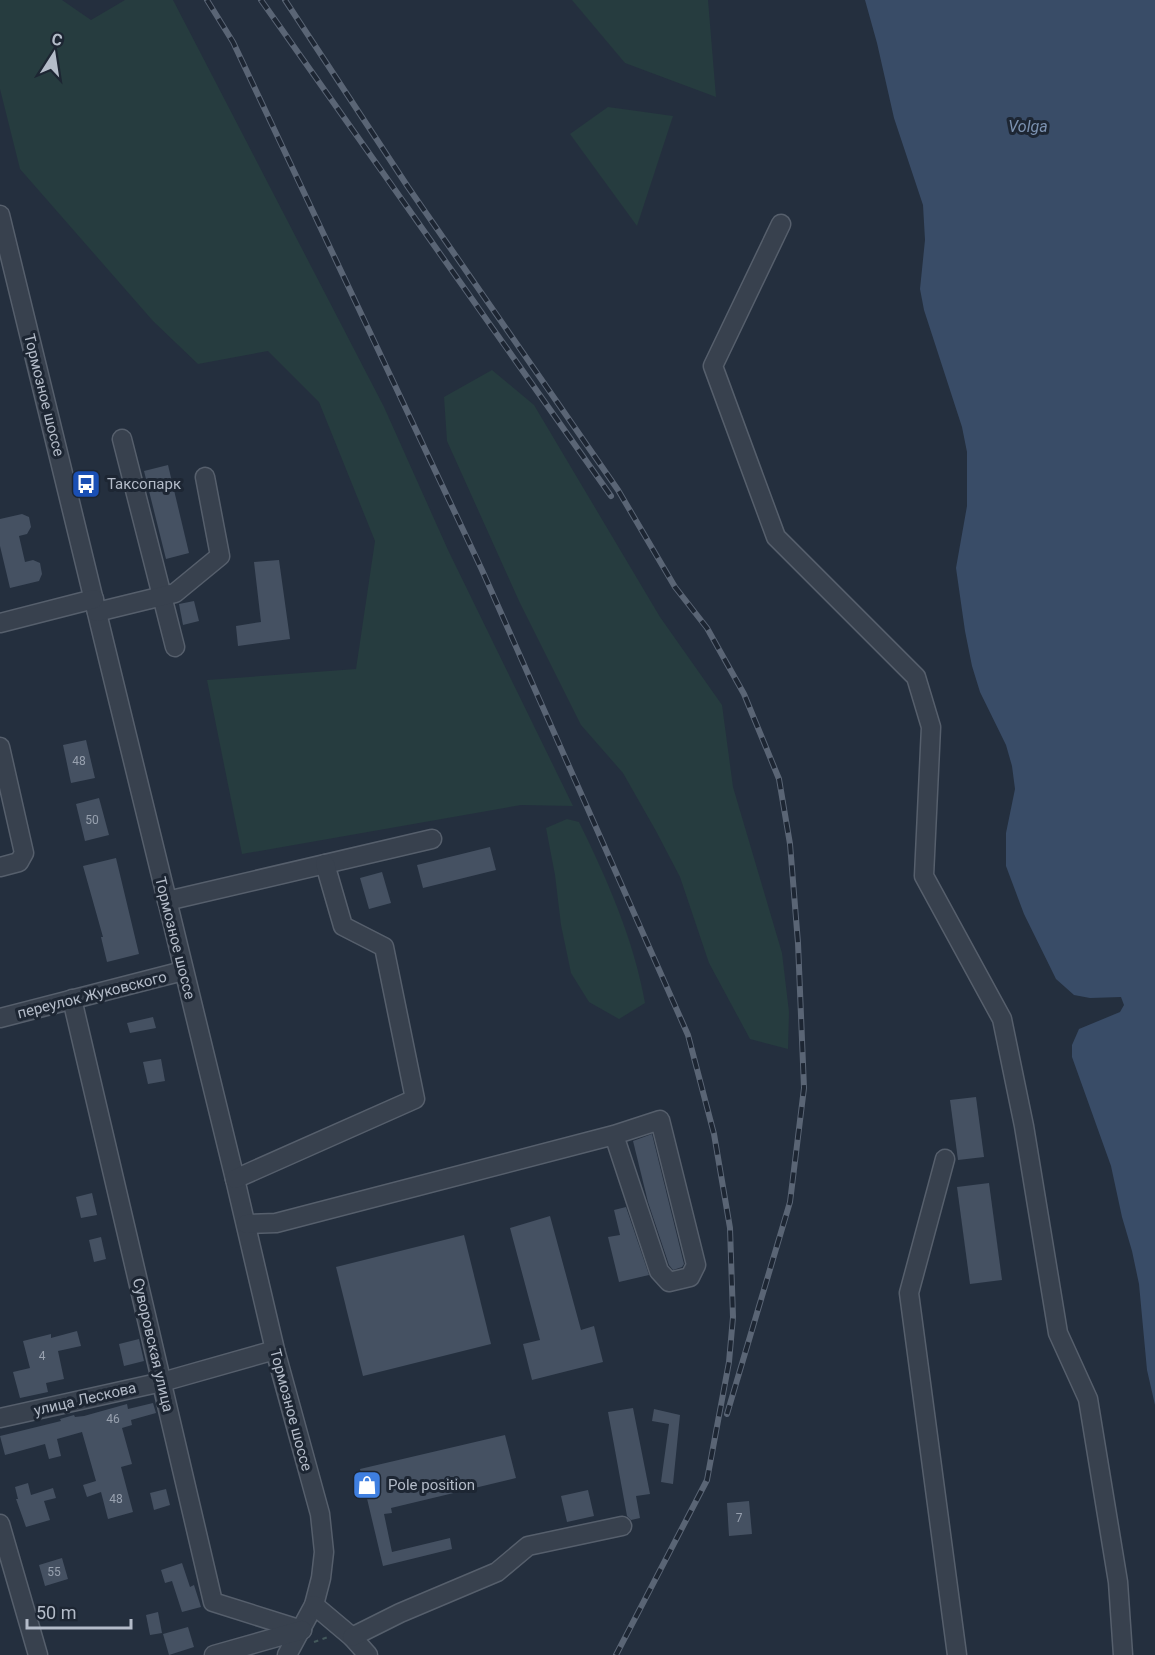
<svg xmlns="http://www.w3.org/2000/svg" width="1155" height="1655" viewBox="0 0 1155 1655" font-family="Roboto,sans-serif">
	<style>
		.green { fill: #263c3f }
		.water { fill: #394c67 }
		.building { fill: #455162 }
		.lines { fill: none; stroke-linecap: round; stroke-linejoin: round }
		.minor-casing { stroke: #565f6c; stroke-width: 21 }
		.path { stroke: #44595c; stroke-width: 2; stroke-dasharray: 4.5 4.5; stroke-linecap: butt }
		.minor { stroke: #38414e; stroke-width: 18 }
		.rail-casing { stroke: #5a6575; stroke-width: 6 }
		.rail { stroke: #1d2633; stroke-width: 4; stroke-dasharray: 11; stroke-linecap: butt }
		.labels { text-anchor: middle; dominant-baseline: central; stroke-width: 6; stroke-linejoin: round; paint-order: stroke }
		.number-label { font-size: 12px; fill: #98a1af }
		.street-label { font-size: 15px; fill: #b4bcc9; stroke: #1d2633 }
		.poi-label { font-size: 15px; fill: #b4bcc9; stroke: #1d2633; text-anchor: start }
		.water-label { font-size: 16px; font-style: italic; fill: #7c92b1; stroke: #1d2633 }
	</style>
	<rect width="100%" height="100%" fill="#242f3e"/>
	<g class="green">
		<path d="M0,0H62L91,20L125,0H173L384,407L448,550L573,806L521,805L242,854L207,680L356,669L375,541L319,402L268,351L198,364L153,321L20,169L0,89Z"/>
		<path d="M572,0H708L716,97L625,63Z"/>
		<path d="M608,107L673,116L637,226L570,134Z"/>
		<path d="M492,370L534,405L660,617L722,705L733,787L782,953L789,1012L788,1049L750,1039L709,963L680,877L656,831L623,773L581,725L519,601L447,441L444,397Z"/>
		<path d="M567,819L579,822C607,879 634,940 645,1003L619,1019L589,1002L571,973L561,925L555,875L546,828Z"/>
	</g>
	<path class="water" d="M865,0H1155V1405L1147,1370L1139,1284L1132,1251L1122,1217L1111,1166L1072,1057V1045L1079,1029L1120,1012L1124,1005L1121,997L1090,998L1074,995L1056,979L1024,914L1006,866V833L1015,789L1012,766L1006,745L980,692L972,666L965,631L956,568L967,506V452L962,427L924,310L920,289L925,240L923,205L894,118L877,43Z"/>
	<g class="building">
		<path d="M168,465L189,553L166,559L144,471Z"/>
		<path d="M22,514L29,517L31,527L27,534L19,536L25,562L33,560L40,563L42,574L39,581L10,588L0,546V519Z"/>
		<path d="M279,560L290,639L238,646L236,626L261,622L254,562Z"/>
		<path d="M194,601L199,621L183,625L179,604Z"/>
		<path d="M86,740L95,778L71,783L63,745Z"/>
		<path d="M99,798L109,835L85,841L76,804Z"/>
		<path d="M490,847L496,870L423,888L417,865Z"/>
		<path d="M116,858L139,954L107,962L101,937H103L83,866Z"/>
		<path d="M382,872L391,903L369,909L360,878Z"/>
		<path d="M153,1017L156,1028L130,1033L127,1023Z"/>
		<path d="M161,1059L165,1081L148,1084L143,1062Z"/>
		<path d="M976,1097L984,1157L958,1160L950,1100Z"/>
		<path d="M652,1134L684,1264L682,1267L673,1270L669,1265L648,1202L633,1141Z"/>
		<path d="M989,1183L1002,1280L970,1284L957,1187Z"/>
		<path d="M92,1193L97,1215L81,1218L76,1197Z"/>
		<path d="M626,1207L649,1275L619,1282L608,1237L620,1235L614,1210Z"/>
		<path d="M550,1216L581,1330L594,1326L603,1362L532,1380L523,1344L540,1340L510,1228Z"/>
		<path d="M464,1235L491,1344L363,1376L336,1267Z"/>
		<path d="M101,1237L106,1259L94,1262L89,1240Z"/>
		<path d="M77,1331L81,1346L58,1351L64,1379L46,1383L48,1392L20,1398L13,1372L30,1368L23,1341L51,1334V1338Z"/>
		<path d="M139,1339L144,1361L124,1366L119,1344Z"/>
		<path d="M153,1403L156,1413L131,1420L132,1425L122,1428L132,1464L121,1467L133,1512L108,1519L101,1492L87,1497L83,1485L96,1481L82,1432L57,1439L61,1456L49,1459L45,1444L5,1455L0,1436L61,1421L60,1419L74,1415L75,1417L84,1416L127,1404L128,1409Z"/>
		<path d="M633,1408L650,1494L636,1496L640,1518L631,1520L627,1516L608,1412Z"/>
		<path d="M654,1409L680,1415L673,1484L661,1482L669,1424L652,1421Z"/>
		<path d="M505,1435L516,1478L391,1508L392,1513L384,1514L392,1552L450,1538L452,1549L383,1566L360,1469Z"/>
		<path d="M28,1483L31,1495L53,1488L56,1498L44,1501L50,1520L26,1527L16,1499H18L15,1487Z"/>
		<path d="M166,1489L170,1505L154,1510L150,1493Z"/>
		<path d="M588,1490L594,1516L567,1522L561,1496Z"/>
		<path d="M749,1501L752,1534L729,1536L727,1503Z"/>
		<path d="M62,1558L68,1579L45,1586L39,1565Z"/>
		<path d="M182,1563L190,1587L194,1585L201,1607L182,1612L172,1581L165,1583L161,1570Z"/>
		<path d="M158,1612L162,1633L150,1635L146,1615Z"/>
		<path d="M188,1627L194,1647L169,1655L163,1634Z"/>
	</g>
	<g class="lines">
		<g class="minor-casing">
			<g id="minor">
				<path d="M0,215L235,1179L275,1350L320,1514L324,1552L321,1578L314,1605L287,1655"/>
				<path d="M781,224L713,366L776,537L916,677L931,727L924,876L1002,1019L1024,1126L1058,1333L1088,1399L1118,1582L1123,1655"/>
				<path d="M122,439L175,647"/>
				<path d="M97,612L175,593L220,556L205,477"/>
				<path d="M0,623L94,599"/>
				<path d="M0,747L24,853L19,862L0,867"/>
				<path d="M167,901L432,839"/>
				<path d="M72,999L213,1602L302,1630"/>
				<path d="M0,1018L183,971"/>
				<path d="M945,1159L909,1293L957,1655"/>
				<path d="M235,1179L415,1099L384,947L343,926L325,864"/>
				<path d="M246,1224L276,1223L614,1135L660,1120L696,1265L690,1277L669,1282L659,1271L614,1135"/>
				<path d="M0,1418L162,1382L275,1350"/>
				<path d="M0,1524L38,1655"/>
				<path d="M314,1605L352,1637L368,1655"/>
				<path d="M352,1637L400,1613L497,1572L528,1546L622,1526"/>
				<path d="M214,1655L302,1630"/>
			</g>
		</g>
		<path class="path" d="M314,1642L328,1637"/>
		<use href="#minor" class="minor"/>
		<g class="rail-casing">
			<g id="rail">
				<path d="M207,0L233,42L482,570L688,1035L714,1134L730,1228L733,1317L729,1362L707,1480L616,1655"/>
				<path d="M261,0L611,496"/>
				<path d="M285,0L408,187L618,490L675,587L707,628L744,694L779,779L790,844L798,943L804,1088L790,1202L727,1414"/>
			</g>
		</g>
		<use href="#rail" class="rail"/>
	</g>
	<defs>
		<g id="bus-square" transform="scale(1.5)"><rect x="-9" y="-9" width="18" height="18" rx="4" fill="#1a4fb4" stroke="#1d2633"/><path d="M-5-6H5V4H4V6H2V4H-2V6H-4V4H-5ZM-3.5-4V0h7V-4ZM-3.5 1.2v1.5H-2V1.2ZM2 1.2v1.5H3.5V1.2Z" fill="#fff"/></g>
		<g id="shop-square" transform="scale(1.5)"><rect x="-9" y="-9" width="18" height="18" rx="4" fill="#3f7fe0" stroke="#1d2633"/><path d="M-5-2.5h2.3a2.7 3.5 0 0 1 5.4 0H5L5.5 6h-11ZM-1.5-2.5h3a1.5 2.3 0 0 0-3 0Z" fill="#fff"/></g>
	</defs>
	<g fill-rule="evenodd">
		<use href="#bus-square" x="86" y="484"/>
		<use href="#shop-square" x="367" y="1485"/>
	</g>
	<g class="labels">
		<g class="number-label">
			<text x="79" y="761">48</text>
			<text x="92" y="820">50</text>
			<text x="42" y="1356">4</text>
			<text x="113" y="1419">46</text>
			<text x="116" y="1499">48</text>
			<text x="739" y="1518">7</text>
			<text x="54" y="1572">55</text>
		</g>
		<g class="street-label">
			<text transform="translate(44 395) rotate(76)">Тормозное шоссе</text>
			<text transform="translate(175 938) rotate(76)">Тормозное шоссе</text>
			<text transform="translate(92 995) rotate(-14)">переулок Жуковского</text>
			<text transform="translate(153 1345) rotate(77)">Суворовская улица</text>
			<text transform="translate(85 1399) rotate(-13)">улица Лескова</text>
			<text transform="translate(291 1410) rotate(75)">Тормозное шоссе</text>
		</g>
		<g class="poi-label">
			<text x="107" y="484">Таксопарк</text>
			<text x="388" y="1485">Pole position</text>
		</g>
		<g class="water-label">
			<text x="1028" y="126">Volga</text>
		</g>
	</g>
	<g transform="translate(54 54) rotate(12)" stroke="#1d2633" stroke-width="4.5" paint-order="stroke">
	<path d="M0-4.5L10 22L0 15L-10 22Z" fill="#b4bcc9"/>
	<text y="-9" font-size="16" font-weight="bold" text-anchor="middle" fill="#b4bcc9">С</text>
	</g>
	<path d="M27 1619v9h104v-9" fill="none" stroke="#b4bcc9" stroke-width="3"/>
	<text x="36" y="1619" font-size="18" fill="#b4bcc9" stroke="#1d2633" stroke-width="4.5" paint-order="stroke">50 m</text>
</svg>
